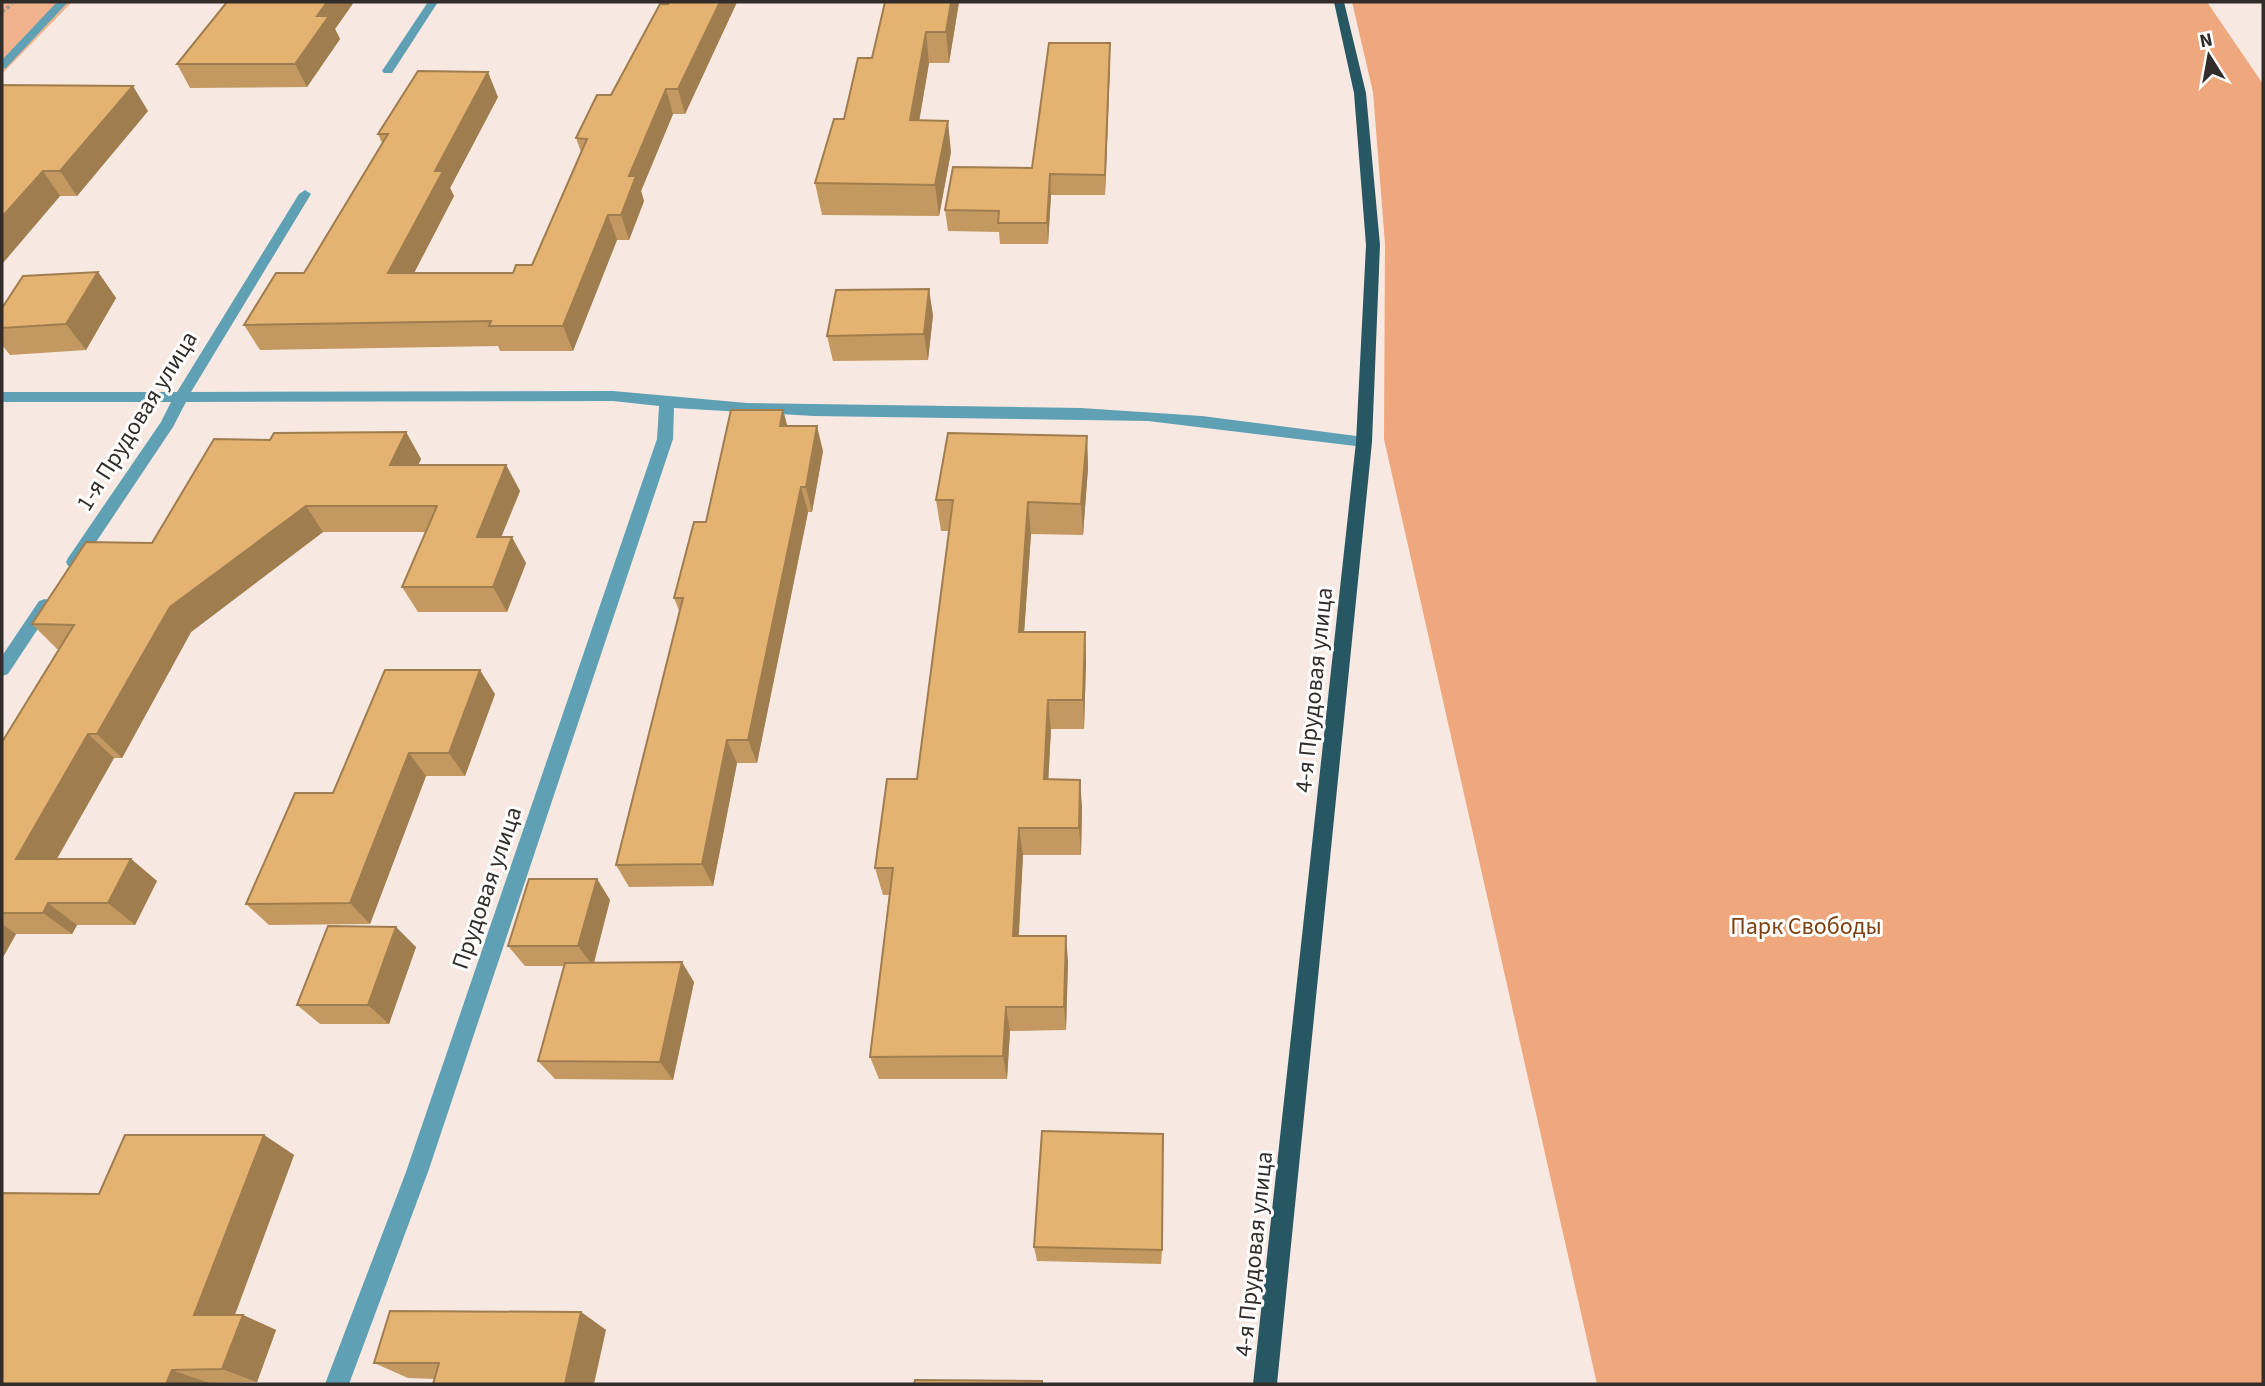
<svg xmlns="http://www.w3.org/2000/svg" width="2265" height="1386" viewBox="0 0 2265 1386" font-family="'Source Sans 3',sans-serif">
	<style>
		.green { fill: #f0b38e }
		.forest { fill: #efa87d }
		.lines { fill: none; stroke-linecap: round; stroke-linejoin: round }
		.path { stroke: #a39993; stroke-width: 3.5; stroke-dasharray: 3.5 2.5; stroke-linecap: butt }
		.minor { fill: #5fa0b4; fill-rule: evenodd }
		.major { fill: #285764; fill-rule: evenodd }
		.wall { fill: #c49961 }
		.shaded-wall { fill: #a07d4f }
		.building { fill: #e4b271; stroke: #a07d4f; stroke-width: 2 }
		.labels { text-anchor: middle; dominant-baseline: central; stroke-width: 6; stroke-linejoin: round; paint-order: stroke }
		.street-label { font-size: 24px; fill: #322d2a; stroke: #fff }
		.park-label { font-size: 24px; fill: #80400f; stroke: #fff }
	</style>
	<rect width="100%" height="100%" fill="#f7e9e1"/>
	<path class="green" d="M2,2H72L2,74Z"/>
	<path class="forest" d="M1352,2H2207L2263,84V1384H1597L1384,439L1385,244L1373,92Z"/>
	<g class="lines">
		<path class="path" d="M2,12L12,4"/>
		<g class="minor">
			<path d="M57,2H68L6,68L2,69V60Z"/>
			<path d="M428,2H438L392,73H384L382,71Z"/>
			<path d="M305,190L311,194L191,392L613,391L747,403L1081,408L1202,416L1364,437L1372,442L1364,447L1148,421L814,416L674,408L673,439L428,1172L349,1384H325L406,1172L657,439L659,406L613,401L186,402L173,427L80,566H68L66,562L68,558L161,422L171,402H2V392H177L299,194Z"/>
			<path d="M45,599L51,601L53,605L51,609L8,674L2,676V656L39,601Z"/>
		</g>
		<path class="major" d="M1334,2H1344L1366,93L1380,245L1372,442L1277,1384H1253L1356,442L1366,245L1354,93Z"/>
	</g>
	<g class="wall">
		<path d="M227,2H354L335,29L340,39L307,87L190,88L177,64Z"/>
		<path d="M669,2H737L685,114H673L641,191L644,201L629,240H617L573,351H500L498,346L260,350L244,325L304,273L382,143L378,134L498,97L450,188L454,196L414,273H513L532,265L581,152L576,138L611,95Z"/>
		<path d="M959,2L949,63H929L919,120L951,152L939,216L822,215L815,183L872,58Z"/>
		<path d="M1110,43V63L1105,195H1051L1048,244H1000L999,232L948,231L945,210L1032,168Z"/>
		<path d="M2,85L148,111L77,196H60L2,264Z"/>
		<path d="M98,272L116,298L86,350L10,355L2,345V308Z"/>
		<path d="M933,315L928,360L833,361L827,336Z"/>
		<path d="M783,410L787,426L823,451L812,512H808L757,763H737L713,886L629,887L616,865L680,613L674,598L706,522Z"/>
		<path d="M406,432L421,459L418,465H506L520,491L501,537L526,563L507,612H418L402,587L426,532H323L191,632L122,758H114L57,859H131L157,881L135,925H77L72,934H16L2,959V742L59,649H57L32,624L152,543L270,440Z"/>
		<path d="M1087,436L1088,468L1083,535L1031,534L1024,632H1085L1086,662L1084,729H1051L1048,779L1082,807L1081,855H1023L1019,936L1068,961L1066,1030L1010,1031L1007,1079H879L870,1057L889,895H883L875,868L917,779L949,531H941L936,500Z"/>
		<path d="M495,694L465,776H426L370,924L269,925L246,904L333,793Z"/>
		<path d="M597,879L610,900L594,963L694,982L673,1080L555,1079L538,1061L564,966H525L508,946Z"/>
		<path d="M416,947L389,1024H320L297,1005Z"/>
		<path d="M264,1135L294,1155L235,1315H243L276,1330L257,1382L209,1383L208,1384H2Z"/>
		<path d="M1034,1247L1162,1250L1161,1264L1037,1261Z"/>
		<path d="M581,1312L606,1330L435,1379L408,1378L374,1363Z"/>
	</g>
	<g class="shaded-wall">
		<path d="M327,2H354L335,29L340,39L307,87L295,64L317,16Z"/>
		<path d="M720,2H737L685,114L678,89Z"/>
		<path d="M951,2H959L949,63L946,32Z"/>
		<path d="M926,32L929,63L914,152L910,120Z"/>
		<path d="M1110,43V63L1105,195V175Z"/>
		<path d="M488,72L498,97L450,188L454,196L401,298L388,273L435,171Z"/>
		<path d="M133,86L148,111L77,196L60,171Z"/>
		<path d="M666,89L673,114L641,191L644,201L629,240L621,215L629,176Z"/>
		<path d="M948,121L951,152L939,216L935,185Z"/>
		<path d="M43,171L60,196L2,264V217Z"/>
		<path d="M1050,174L1051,195L1048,244L1047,223Z"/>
		<path d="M608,215L617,240L573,351L563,326Z"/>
		<path d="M98,272L116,298L86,350L66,324Z"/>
		<path d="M929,289L933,315L928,360L924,334Z"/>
		<path d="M783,410L790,436L780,426Z"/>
		<path d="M817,426L823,451L812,512L806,487Z"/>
		<path d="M406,432L421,459L406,491L390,465Z"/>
		<path d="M1087,436L1088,468L1083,535L1081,504Z"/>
		<path d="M506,465L520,491L491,562L477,537Z"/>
		<path d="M801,487L808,512L757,763L748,740Z"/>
		<path d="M1028,502L1031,534L1022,662L1019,632Z"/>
		<path d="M306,506L323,532L191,632L122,758L97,734L170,607Z"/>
		<path d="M512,537L526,563L507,612L493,587Z"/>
		<path d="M1085,632L1086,662L1084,729L1083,700Z"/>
		<path d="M480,670L495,694L465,776L449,753Z"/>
		<path d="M1048,700L1051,729L1047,807L1044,779Z"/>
		<path d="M88,734L114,758L44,881L16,859Z"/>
		<path d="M727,740L737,763L713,886L702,864Z"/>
		<path d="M409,753L426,776L370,924L350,903Z"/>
		<path d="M1080,780L1082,807L1081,855L1079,828Z"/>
		<path d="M1019,828L1023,855L1017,962L1013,936Z"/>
		<path d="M131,859L157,881L135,925L108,903Z"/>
		<path d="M597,879L610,900L593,966L578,946Z"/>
		<path d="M48,903L77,925L72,934L43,913Z"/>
		<path d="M2,924L16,934L2,959Z"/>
		<path d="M396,927L416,947L389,1024L368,1005Z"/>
		<path d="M1066,936L1068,961L1066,1030L1064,1007Z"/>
		<path d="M682,962L694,982L673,1080L660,1062Z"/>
		<path d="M1006,1007L1010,1031L1007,1079L1003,1056Z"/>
		<path d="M264,1135L294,1155L229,1330L194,1315Z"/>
		<path d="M581,1312L606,1330L594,1384H565Z"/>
		<path d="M243,1315L276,1330L257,1382L222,1369Z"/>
		<path d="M172,1370L209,1383L208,1384H166Z"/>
	</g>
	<g class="building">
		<path d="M227,2H327L317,16H329L295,64H177Z"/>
		<path d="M669,2H720L678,89H666L629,176H636L621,215H608L563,326H489L491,321L244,325L276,273H304L388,134H378L418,71L488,72L435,171H443L388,273H513L516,265H532L587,139L576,138L597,95H611L660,4H668Z"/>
		<path d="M885,2H951L946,32H926L910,120L948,121L935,185L815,183L834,119H844L858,58H872Z"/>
		<path d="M1049,43H1110L1105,175L1050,174L1047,223H998L999,211L945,210L953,167L1032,168Z"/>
		<path d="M2,85L133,86L60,171H43L2,217Z"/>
		<path d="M98,272L66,324L2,328V308L23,276Z"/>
		<path d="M929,289L924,334L827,336L836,290Z"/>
		<path d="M731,410H783L780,426H817L806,487H801L748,740H727L702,864L616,865L683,598H674L694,522H706Z"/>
		<path d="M406,432L390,465H506L477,537H512L493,587H402L437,506H306L170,607L97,734H88L16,859H131L108,903H48L43,913H2V742L74,625L32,624L86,542L152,543L214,439L270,440L274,433Z"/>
		<path d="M948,433L1087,436L1081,504L1028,502L1019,632H1085L1083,700H1048L1044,779L1080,780L1079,828H1019L1013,936H1066L1064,1007H1006L1003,1056L870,1057L893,868H875L887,779H917L953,500H936Z"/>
		<path d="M385,670H480L449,753H409L350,903L246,904L295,793H333Z"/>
		<path d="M529,879H597L578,946H508Z"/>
		<path d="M328,926L396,927L368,1005H297Z"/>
		<path d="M682,962L660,1062L538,1061L565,963Z"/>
		<path d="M1042,1131L1163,1134L1162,1250L1034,1247Z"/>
		<path d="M125,1135H264L194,1315H243L222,1369L172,1370L166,1384H2V1193L99,1194Z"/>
		<path d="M390,1311L581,1312L565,1384H433L439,1363H374Z"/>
		<path d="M915,1380L1042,1381V1384H914Z"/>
	</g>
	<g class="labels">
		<g class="street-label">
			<text transform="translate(137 421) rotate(-58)">1-я Прудовая улица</text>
			<text transform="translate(1314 690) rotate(-84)">4-я Прудовая улица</text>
			<text transform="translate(487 888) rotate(-71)">Прудовая улица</text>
			<text transform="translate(1254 1254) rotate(-84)">4-я Прудовая улица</text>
		</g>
		<g class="park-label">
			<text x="1806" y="926">Парк Свободы</text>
		</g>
	</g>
	<rect width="2265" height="1386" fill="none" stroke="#322d2a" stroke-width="7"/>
	<g transform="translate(2209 56) rotate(349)" stroke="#ffffff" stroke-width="5" paint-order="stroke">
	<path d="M0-5L12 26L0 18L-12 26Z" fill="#322d2a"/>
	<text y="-10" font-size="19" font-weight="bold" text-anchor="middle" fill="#322d2a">N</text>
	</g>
</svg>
